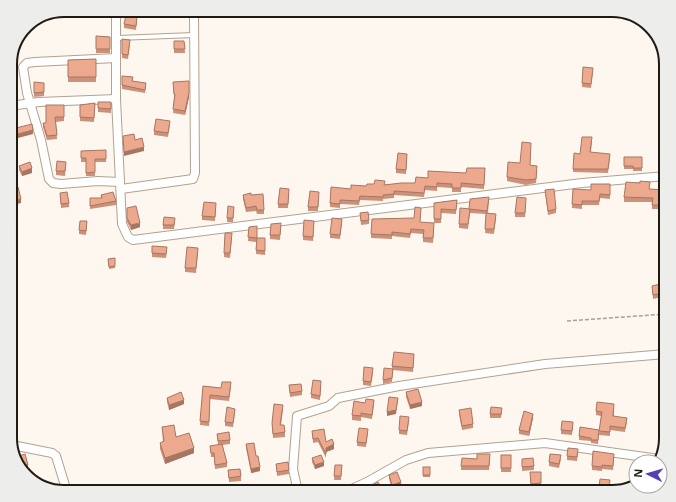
<svg xmlns="http://www.w3.org/2000/svg" width="676" height="502" viewBox="0 0 676 502" font-family="'Open Sans',sans-serif">
	<style>
		.lines { fill: none; stroke-linecap: round; stroke-linejoin: round }
		.service-casing { stroke: #b2a28f; stroke-width: 6 }
		.minor-casing { stroke: #b2a28f; stroke-width: 10 }
		.path { stroke: #a8a199; stroke-width: 1.5; stroke-dasharray: 4 2; stroke-linecap: butt }
		.service { stroke: #fff; stroke-width: 4 }
		.minor { stroke: #fff; stroke-width: 8 }
		.wall { fill: #cc9179 }
		.shaded-wall { fill: #a67663 }
		.building { fill: #eda98d; stroke: #a67663 }
		.rim { fill: none; stroke: #201a12; stroke-width: 2 }
	</style>
	<rect width="100%" height="100%" fill="#fef7ef"/>
	<g class="lines">
		<g class="service-casing">
			<path id="service" d="M117,38L194,35"/>
		</g>
		<g class="minor-casing">
			<g id="minor">
				<path d="M116,10V99L122,224L128,237L133,240L582,183L666,176"/>
				<path d="M116,58L35,62L27,63L23,67L27,93L41,140L49,179L53,183L61,184L98,181L120,182"/>
				<path d="M10,106L39,102L116,99"/>
				<path d="M121,189L193,179L195,173L194,10"/>
				<path d="M12,445L52,453L56,456L67,492"/>
				<path d="M298,492L293,469L297,416L329,406L338,398L399,386L545,364L666,354"/>
				<path d="M345,492L367,482L406,460L428,453L545,443L659,459"/>
			</g>
		</g>
		<path class="path" d="M567,321L666,314"/>
		<use href="#service" class="service"/>
		<use href="#minor" class="minor"/>
	</g>
	<g class="wall">
		<path d="M156,10H187V14L156,13Z"/>
		<path d="M137,20L136,30L124,28V24Z"/>
		<path d="M96,36L110,37V53H96Z"/>
		<path d="M122,39L130,44L128,59L122,58Z"/>
		<path d="M174,41H184L185,53H174Z"/>
		<path d="M96,59V82H68V60Z"/>
		<path d="M593,72L591,88L582,87V83Z"/>
		<path d="M122,76L133,81L146,86L145,93L122,89Z"/>
		<path d="M34,82L44,87V96L34,97Z"/>
		<path d="M173,82L189,97L185,115L173,113L174,98Z"/>
		<path d="M98,102H111V113L98,112Z"/>
		<path d="M95,103L94,122L80,121V105Z"/>
		<path d="M64,105V121L56,122L57,139L47,140L43,127V123H46Z"/>
		<path d="M170,124L168,137L154,135V131Z"/>
		<path d="M592,141L591,152L610,158L608,173L573,172V169L580,154Z"/>
		<path d="M531,147L530,165L537,170L536,183L526,185L507,181V177L520,163Z"/>
		<path d="M106,150V162H95V176H86V162H81V151Z"/>
		<path d="M624,157H642V171H633V169H624Z"/>
		<path d="M407,158L406,174L396,173V169Z"/>
		<path d="M19,166L32,173L22,176L19,170Z"/>
		<path d="M66,166L65,176L56,175V171Z"/>
		<path d="M485,172L484,189L461,187V192H452V188L437,187V191L425,190L424,197L394,195V198L383,199V201L360,200L359,205L340,204V208L330,207V203L351,189L366,186L415,183L428,178L466,173Z"/>
		<path d="M610,184V199L600,198L599,205H582V209L572,208V204L591,190Z"/>
		<path d="M649,189L665,190V209H652V202H624V197Z"/>
		<path d="M545,190L556,209V213L548,215Z"/>
		<path d="M60,193L69,203V207L61,208Z"/>
		<path d="M289,193L288,208H278V204Z"/>
		<path d="M101,195L116,201V205L90,209V198H101Z"/>
		<path d="M243,195H251L264,210V214H257L256,211L246,212L243,199Z"/>
		<path d="M319,196L318,211H308V207Z"/>
		<path d="M457,200L456,214L441,213V223H434V203Z"/>
		<path d="M489,200L488,213L496,218L494,234L485,233L486,214L470,213L468,229L459,228V224L469,209Z"/>
		<path d="M526,202L525,217H515V213Z"/>
		<path d="M216,207L215,221L202,220V216Z"/>
		<path d="M127,208L140,227L131,230L127,222Z"/>
		<path d="M234,211L233,222H227V218Z"/>
		<path d="M360,213L369,220V224L361,225Z"/>
		<path d="M175,222L174,229H163V225Z"/>
		<path d="M421,222L434,227L433,243L423,242V234L411,233L410,238L392,236V239L371,238V234Z"/>
		<path d="M342,223L340,239L330,238V234Z"/>
		<path d="M87,225L86,235L79,234V230Z"/>
		<path d="M314,225L313,241L303,240V236Z"/>
		<path d="M249,227L257,238H265V255L256,254V242L248,241Z"/>
		<path d="M281,227L280,240L270,239V235Z"/>
		<path d="M232,237L230,258L224,257V253Z"/>
		<path d="M167,251L166,258L152,257V253Z"/>
		<path d="M198,252L196,273L185,272V268Z"/>
		<path d="M115,258V268L109,269L108,259Z"/>
		<path d="M652,286L662,293V297L653,299Z"/>
		<path d="M414,358L413,372L393,370L392,382L383,384V380L392,369V366Z"/>
		<path d="M373,372L371,386L363,385V381Z"/>
		<path d="M289,385L302,391V395L290,397Z"/>
		<path d="M321,385L320,400L311,398V394Z"/>
		<path d="M203,386L221,388L231,387L229,401L210,399L209,426L200,425Z"/>
		<path d="M406,392L422,406L410,409L406,397Z"/>
		<path d="M167,398L184,404L169,410L167,402Z"/>
		<path d="M374,404L372,419L361,417V421L352,420V415Z"/>
		<path d="M614,408V416L627,422L625,432L610,430V436L599,435L601,416L596,415V411Z"/>
		<path d="M283,409L281,425L285,432V437L273,438L272,423Z"/>
		<path d="M459,410L473,424V428L462,430L459,414Z"/>
		<path d="M502,412L501,418H490V414Z"/>
		<path d="M235,413L233,427L225,426V422Z"/>
		<path d="M533,418L529,436L519,434V430Z"/>
		<path d="M409,421L407,435L399,434V430Z"/>
		<path d="M573,426L572,435L561,434V430Z"/>
		<path d="M162,427L176,437L194,453L165,464L160,449V443L163,442Z"/>
		<path d="M312,431L334,449L326,452V458L318,442L313,443Z"/>
		<path d="M368,433L366,447L357,446V442Z"/>
		<path d="M599,433L598,444L591,443V441L579,440V436Z"/>
		<path d="M217,434L230,440V444L222,445L227,463V467L215,469L214,457H211L210,446L218,445Z"/>
		<path d="M246,444L256,456L260,471L251,473L246,448Z"/>
		<path d="M578,453L577,461L567,460V456Z"/>
		<path d="M490,454L489,470H461V466Z"/>
		<rect x="501" y="455" width="10" height="17"/>
		<path d="M312,458L324,466L315,469L312,462Z"/>
		<path d="M614,458L613,470L602,469V471L592,470V466Z"/>
		<path d="M522,459L534,466V470L522,471Z"/>
		<path d="M561,459L559,468L549,466V462Z"/>
		<path d="M276,464L289,470V474L277,476Z"/>
		<path d="M335,465L342,469L341,480H334Z"/>
		<rect x="423" y="467" width="7" height="10"/>
		<path d="M228,470L241,476V481L229,482Z"/>
		<path d="M530,472H541V487L531,488Z"/>
		<path d="M389,475L401,486L392,489L389,479Z"/>
		<path d="M610,484L609,492H599V488Z"/>
		<path d="M371,486L383,492H372L371,490Z"/>
	</g>
	<g class="shaded-wall">
		<path d="M189,93V97L185,115V111Z"/>
		<path d="M33,130V134L18,138V134Z"/>
		<path d="M144,147V151L124,156V152Z"/>
		<path d="M32,168V173L22,176V172Z"/>
		<path d="M21,199V203L10,206V202Z"/>
		<path d="M140,223V227L131,230V225Z"/>
		<path d="M398,398L396,414L387,416V412Z"/>
		<path d="M184,400V404L169,410V405Z"/>
		<path d="M422,402V406L410,409V405Z"/>
		<path d="M533,414V418L529,436V432Z"/>
		<path d="M334,444V449L326,452V458V448Z"/>
		<path d="M194,448V453L165,464V458Z"/>
		<path d="M324,462V466L315,469V465Z"/>
		<path d="M28,465V469L25,470L23,466Z"/>
		<path d="M260,467V471L251,473V469Z"/>
		<path d="M401,482V486L392,489V485Z"/>
	</g>
	<g class="building">
		<path d="M126,15L137,16L136,26L124,24Z"/>
		<path d="M96,36L110,37V49H96Z"/>
		<path d="M122,39L130,40L128,55L122,54Z"/>
		<path d="M174,41H184L185,49H174Z"/>
		<path d="M96,59V77H68V60Z"/>
		<path d="M583,67L593,68L591,84L582,83Z"/>
		<path d="M122,76L133,77L132,81L146,83L145,90L122,85Z"/>
		<path d="M189,81V93L185,111L173,109L175,94H174L173,82Z"/>
		<path d="M34,82L44,83V92L34,93Z"/>
		<path d="M98,102H111V109L98,108Z"/>
		<path d="M95,103L94,118L80,117V105Z"/>
		<path d="M46,105H64V117H55L57,135L47,136L43,123H46Z"/>
		<path d="M156,119L170,121L168,133L154,131Z"/>
		<path d="M32,124L33,130L18,134L16,128Z"/>
		<path d="M134,134L135,140L142,138L144,147L124,152L123,136Z"/>
		<path d="M582,137H592L590,152L610,154L608,169H573L574,153L580,154Z"/>
		<path d="M522,142L531,143L530,165L537,166L536,179L526,180L507,177L508,162L520,163Z"/>
		<path d="M106,150V159H95V172L86,173V158H81V151Z"/>
		<path d="M398,153L407,154L406,170L396,169Z"/>
		<path d="M624,157H642V168H633V166H624Z"/>
		<path d="M57,161L66,162L65,171H56Z"/>
		<path d="M30,162L32,168L22,172L19,166Z"/>
		<path d="M467,168H485L484,185L461,183V188H452V184L437,183V187L425,186L424,193L394,191V194L383,195V197L360,196L359,201L340,200V204L330,203L331,187L351,189V185L366,186L367,184H374L375,180L385,181L384,185L401,183H415L416,177L428,178V171L466,173Z"/>
		<path d="M640,181L650,182L649,189L665,190V205H652L653,198L624,197L626,182L640,183Z"/>
		<path d="M591,184H610V195L600,194L599,201H582V205L572,204L573,189L591,190Z"/>
		<path d="M18,187L21,199L10,202V189Z"/>
		<path d="M280,188L289,189L288,204H278Z"/>
		<path d="M554,189L556,209L548,211L545,190Z"/>
		<path d="M310,191L319,192L318,207H308Z"/>
		<path d="M67,192L69,203L61,204L60,193Z"/>
		<path d="M113,192L116,201L90,206V198H102L101,195Z"/>
		<path d="M251,193V195L263,194L264,210H257L256,206L246,208L243,195Z"/>
		<path d="M489,197L487,211L469,209L470,199Z"/>
		<path d="M517,197L526,198L525,213H515Z"/>
		<path d="M457,200L456,210L441,209V219H434V203Z"/>
		<path d="M204,202L216,203L215,217L202,216Z"/>
		<path d="M136,206L140,223L131,225L127,218V208Z"/>
		<path d="M228,206L234,207L233,218H227Z"/>
		<path d="M415,207L421,208L420,222L434,223L433,238H423L424,230L411,229L410,234L392,232V235L371,234L372,219L414,218Z"/>
		<path d="M460,208L470,209L468,224H459Z"/>
		<path d="M368,212L369,220L361,221L360,213Z"/>
		<path d="M486,213L496,214L494,229H485Z"/>
		<path d="M164,217L175,218L174,225H163Z"/>
		<path d="M332,218L342,219L340,235L330,234Z"/>
		<path d="M304,220L314,221L313,237L303,236Z"/>
		<path d="M80,221H87L86,231L79,230Z"/>
		<path d="M281,223L280,235H270L271,224Z"/>
		<path d="M257,226V238L248,237L249,227Z"/>
		<path d="M225,233H232L230,253H224Z"/>
		<path d="M257,238H265V251L256,250Z"/>
		<path d="M152,246L167,247L166,254L152,253Z"/>
		<path d="M187,247L198,248L196,268H185Z"/>
		<path d="M115,258V266L109,267L108,259Z"/>
		<path d="M660,284L662,293L653,295L652,286Z"/>
		<path d="M394,352L414,354L413,368L392,366Z"/>
		<path d="M364,367L373,368L371,382L363,381Z"/>
		<path d="M384,368L393,369L392,378L383,380Z"/>
		<path d="M313,380L321,381L320,396L311,394Z"/>
		<path d="M222,382H231L229,397L210,395L209,422L200,421L203,386L221,388Z"/>
		<path d="M301,384L302,391L290,393L289,385Z"/>
		<path d="M418,389L422,402L410,405L406,392Z"/>
		<path d="M181,392L184,400L169,405L167,398Z"/>
		<path d="M389,397L398,398L396,410L387,412Z"/>
		<path d="M366,399L374,400L372,415L361,413V416L352,415L354,401L365,403Z"/>
		<path d="M597,402L614,404L613,416L627,418L625,428L610,426V432L599,431L602,412L596,411Z"/>
		<path d="M274,404L283,405L280,425H284L285,432L273,434L272,423Z"/>
		<path d="M227,407L235,409L233,423L225,422Z"/>
		<path d="M491,407L502,408L501,414H490Z"/>
		<path d="M471,408L473,424L462,426L459,410Z"/>
		<path d="M524,411L533,414L529,432L519,430Z"/>
		<path d="M400,416L409,417L407,431L399,430Z"/>
		<path d="M562,421L573,422L572,431L561,430Z"/>
		<path d="M174,425L176,437L189,433L194,448L165,458L160,443L164,441L162,427Z"/>
		<path d="M580,427L599,430L598,440H591V438L579,436Z"/>
		<path d="M359,428L368,429L366,443L357,442Z"/>
		<path d="M324,429L326,442L332,439L334,444L326,448V454L318,438L313,439L312,431Z"/>
		<path d="M229,432L230,440L218,441L217,434Z"/>
		<path d="M254,443L256,456H258L260,467L251,469L246,444Z"/>
		<path d="M222,444L227,463L215,465L214,453H211L210,446Z"/>
		<path d="M568,448L578,449L577,457L567,456Z"/>
		<path d="M593,451L614,454L613,466L602,465V467L592,466Z"/>
		<path d="M25,454L28,465L23,466L19,459V456Z"/>
		<path d="M477,454H490L489,466H461L462,458L477,459Z"/>
		<path d="M550,454L561,455L559,464L549,462Z"/>
		<path d="M321,455L324,462L315,465L312,458Z"/>
		<rect x="501" y="455" width="10" height="13"/>
		<path d="M533,458L534,466L522,467V459Z"/>
		<path d="M652,460L658,461V462H652Z"/>
		<path d="M288,462L289,470L277,472L276,464Z"/>
		<path d="M335,465H342L341,476H334Z"/>
		<rect x="423" y="467" width="7" height="8"/>
		<path d="M240,469L241,476L229,478L228,470Z"/>
		<path d="M397,472L401,482L392,485L389,475Z"/>
		<path d="M530,472H541V483L531,484Z"/>
		<path d="M600,479L610,480L609,489L599,488Z"/>
		<path d="M378,482L383,492H375L371,486Z"/>
	</g>
	<path d="M0 0H676V502H0ZM64 17H612A47 47 0 0 1 659 64V438A47 47 0 0 1 612 485H64A47 47 0 0 1 17 438V64A47 47 0 0 1 64 17Z" fill="#ededec" fill-rule="evenodd"/>
	<path class="rim" d="M64 17H612A47 47 0 0 1 659 64V438A47 47 0 0 1 612 485H64A47 47 0 0 1 17 438V64A47 47 0 0 1 64 17Z"/>
	<g transform="translate(648 474) rotate(275)"><circle r="19" fill="#ffffff" stroke="#a6a3a0"/>
	<path d="M0-3L7 15L0 10L-7 15Z" fill="#583eb6"/>
	<text y="-6" font-size="11" font-weight="bold" text-anchor="middle" fill="#201a12">N</text>
	</g>
</svg>
